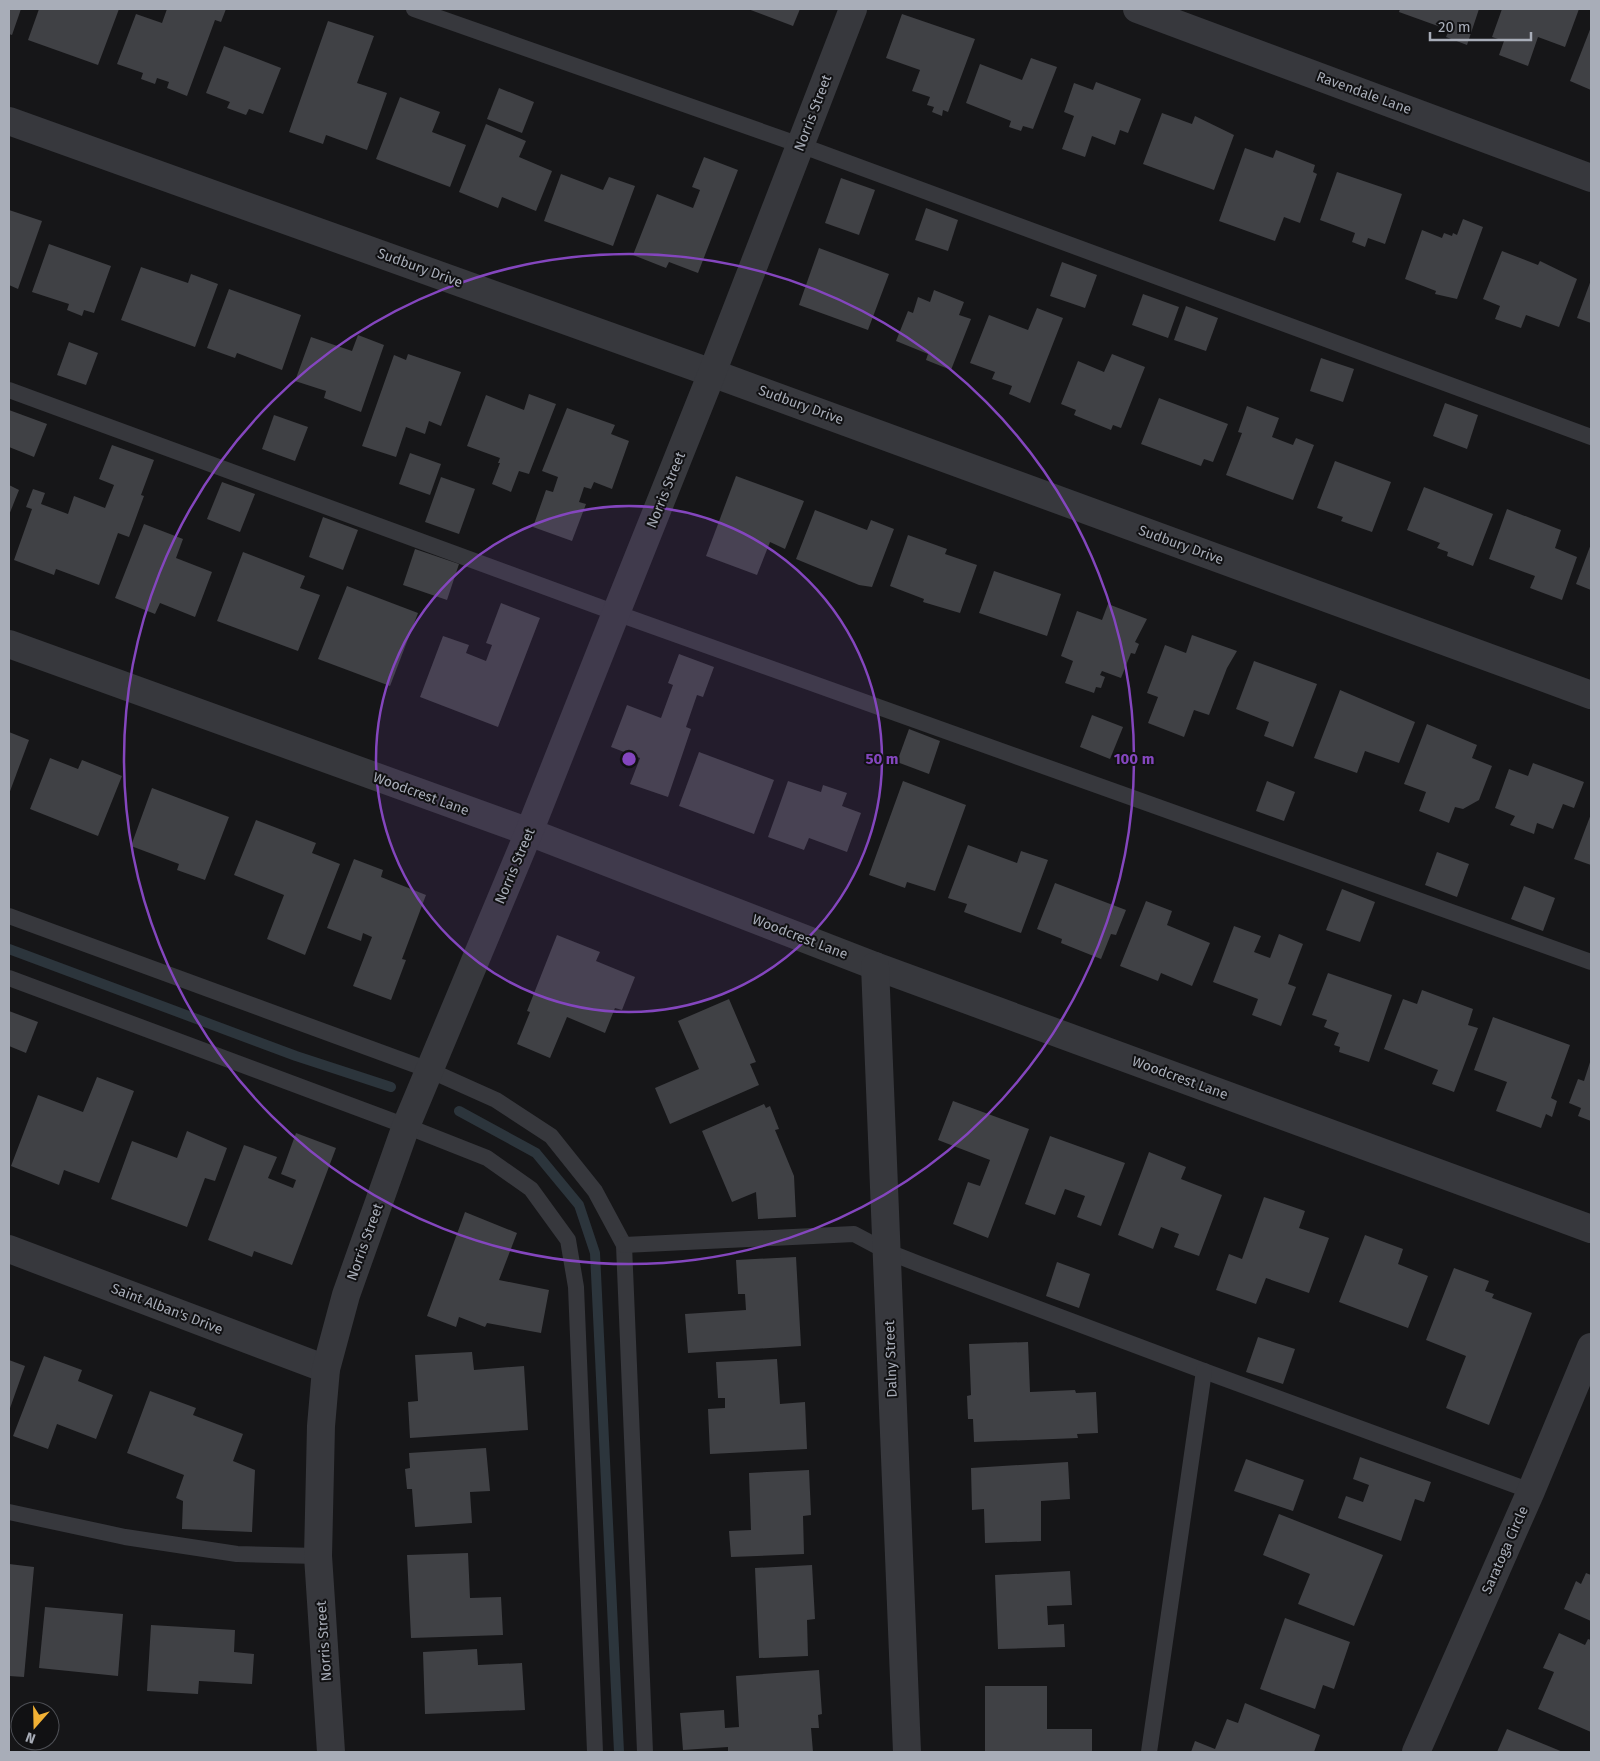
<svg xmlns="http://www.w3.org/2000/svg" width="1600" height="1761" viewBox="0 0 1600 1761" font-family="'Fira Sans',sans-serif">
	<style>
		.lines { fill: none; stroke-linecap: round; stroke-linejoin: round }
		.stream { stroke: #2c353c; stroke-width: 10 }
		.building { fill: #404145 }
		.lane { stroke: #37383d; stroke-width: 16 }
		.street { stroke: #37383d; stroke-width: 28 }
		.ring { fill: none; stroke: #8446be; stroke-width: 2.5 }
		.labels { text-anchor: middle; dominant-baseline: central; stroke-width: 4; stroke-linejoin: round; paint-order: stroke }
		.street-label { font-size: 14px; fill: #a8adb8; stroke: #111113 }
		.centre { fill: #8446be; stroke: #111113; stroke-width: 2.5 }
		.ring-label { font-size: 15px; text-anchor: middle; font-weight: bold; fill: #8446be; stroke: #111113; stroke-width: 4; stroke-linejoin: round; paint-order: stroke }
	</style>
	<rect width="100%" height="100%" fill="#161618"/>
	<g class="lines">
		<g class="stream">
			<path d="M9,949L296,1056L391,1087"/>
			<path d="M459,1111L536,1153L579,1205L595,1253L619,1752"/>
		</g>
	</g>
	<g class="building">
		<path d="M9,9H21L12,35L9,34Z"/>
		<path d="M39,9H119L98,65L28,40Z"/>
		<path d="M167,9H226L221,22L215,20L187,96L167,88L169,82L157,78L155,84L141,79L143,73L117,64L136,14L162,23Z"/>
		<path d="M748,9H800L793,26Z"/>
		<path d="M1400,9H1479L1467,45L1446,37L1449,30L1399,12Z"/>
		<path d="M1502,9H1579L1565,47L1538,37L1528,66L1499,55L1504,41L1492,37Z"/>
		<path d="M902,14L975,39L948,112L943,110L942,116L932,112L934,107L927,105L930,97L912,91L920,70L886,58Z"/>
		<path d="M328,21L374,36L357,83L387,93L367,150L326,135L323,144L289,132Z"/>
		<path d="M1591,27V90L1570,81Z"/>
		<path d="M224,46L281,68L263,114L249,109L246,115L227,108L230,102L206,93Z"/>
		<path d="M1031,58L1057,67L1033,129L1023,126L1021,131L1009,127L1011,121L966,103L980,64L1022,80Z"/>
		<path d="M1096,82L1141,99L1128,133L1120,130L1115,145L1092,136L1085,157L1062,149L1074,116L1064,112L1074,83L1093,90Z"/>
		<path d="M499,88L534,102L522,133L487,119Z"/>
		<path d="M400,97L440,112L432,132L466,145L450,187L376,159Z"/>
		<path d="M1162,113L1192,124L1195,116L1234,135L1214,190L1143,164Z"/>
		<path d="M486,124L526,141L519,157L552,171L536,211L502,197L498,208L459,192Z"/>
		<path d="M1245,148L1273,158L1276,150L1315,165L1313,172L1317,174L1300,223L1284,217L1275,241L1219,221Z"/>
		<path d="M704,157L738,170L698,273L669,262L666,268L633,255L657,194L693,208L700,190L692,187Z"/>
		<path d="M1337,172L1402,194L1385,244L1368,238L1365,247L1352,242L1355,233L1320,220Z"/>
		<path d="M561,174L603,190L609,177L635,186L613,246L544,221Z"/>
		<path d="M841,178L875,190L859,235L825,223Z"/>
		<path d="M926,208L958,220L948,251L915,240Z"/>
		<path d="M9,210L42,221L18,289L9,285Z"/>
		<path d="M1463,219L1483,227L1457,299L1435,294L1436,291L1405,279L1422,230L1442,238L1444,233L1452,236L1453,233L1457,235Z"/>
		<path d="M49,244L111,266L94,313L84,310L82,316L67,310L69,304L32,292Z"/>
		<path d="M819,248L889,274L868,330L799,305Z"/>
		<path d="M1502,251L1538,265L1540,261L1577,279L1559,327L1526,315L1521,328L1495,319L1500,306L1483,299Z"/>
		<path d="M1062,262L1097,275L1085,308L1050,296Z"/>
		<path d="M141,267L188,283L191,274L218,284L195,347L121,320Z"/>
		<path d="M1591,280V323L1577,318Z"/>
		<path d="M229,289L301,315L282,370L237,353L235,358L207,348Z"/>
		<path d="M934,290L964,302L959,315L971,319L951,370L926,360L928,354L896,341L908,311L913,313L918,297L930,302Z"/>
		<path d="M1143,294L1179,307L1168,338L1132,325Z"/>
		<path d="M1186,306L1218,318L1206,351L1174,340Z"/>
		<path d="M1037,308L1063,318L1030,403L1009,394L1012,386L992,379L995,372L970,363L989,315L1028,330Z"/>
		<path d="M358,335L384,345L361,412L324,398L326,391L295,381L311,337L352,351Z"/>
		<path d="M69,342L98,353L86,385L57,375Z"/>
		<path d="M408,354L461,372L441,426L429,421L425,434L406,427L396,457L362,446L394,355L406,360Z"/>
		<path d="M1112,354L1145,367L1121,428L1113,425L1111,430L1074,415L1076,410L1061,404L1078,361L1104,372Z"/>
		<path d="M1321,358L1354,369L1343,402L1310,391Z"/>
		<path d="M529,394L556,404L529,474L519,471L511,492L492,484L500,463H498L500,458L467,446L486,395L524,410Z"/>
		<path d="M1159,398L1228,424L1213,462L1204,459L1201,466L1141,444Z"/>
		<path d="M1445,403L1478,415L1467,449L1433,436Z"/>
		<path d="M1247,406L1279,418L1272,437L1293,445L1296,438L1314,445L1293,500L1226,475L1242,433L1238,432Z"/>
		<path d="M567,408L615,425L611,434L629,441L612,489L594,482L591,489L584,487L579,502L586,504L572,541L533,527L546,490L553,492L558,477L542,471Z"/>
		<path d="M9,410L47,424L34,457L9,447Z"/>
		<path d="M274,415L308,427L295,461L262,449Z"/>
		<path d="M112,445L154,460L141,495L144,496L129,537L118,533L99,585L56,569L54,575L14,560L32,509L26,507L33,489L45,493L41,504L68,514L74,496L105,508L114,485L99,479Z"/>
		<path d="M410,453L441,464L430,495L399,484Z"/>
		<path d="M1335,461L1391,482L1372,532L1341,521L1343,517L1317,508Z"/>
		<path d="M736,476L804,501L785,549L770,542L757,575L706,556Z"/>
		<path d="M441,477L475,489L459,534L425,522Z"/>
		<path d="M222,482L255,494L240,532L207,519Z"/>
		<path d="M9,485L19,490L9,515Z"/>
		<path d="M1424,487L1493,514L1473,566L1447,556L1448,552L1437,548L1440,543L1407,530Z"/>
		<path d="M1507,509L1561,530L1555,548L1577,557L1562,600L1530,588L1535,576L1489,559Z"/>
		<path d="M815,510L867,530L871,520L894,529L872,587L859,585L796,559Z"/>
		<path d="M323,517L358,530L343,570L309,557Z"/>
		<path d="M144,524L183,539L176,558L212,572L195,617L160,603L155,614L115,598Z"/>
		<path d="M908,535L947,549L945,554L977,565L960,613L923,602L924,599L890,586Z"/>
		<path d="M1591,544V590L1576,584Z"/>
		<path d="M415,549L459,564L447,600L403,585Z"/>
		<path d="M243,552L305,576L300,588L320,595L298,651L217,621Z"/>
		<path d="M994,571L1061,594L1047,636L979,613Z"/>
		<path d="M347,586L418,613L390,686L318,659Z"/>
		<path d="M501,603L540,618L498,727L420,697L443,636L469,645L466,653L486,661L492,645L486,643Z"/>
		<path d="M1108,604L1147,619L1135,642L1139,644L1135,654L1131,653L1121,678L1102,671L1100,675L1105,677L1101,688L1096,687L1094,693L1065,683L1073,661L1061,656L1077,611L1102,620Z"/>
		<path d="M1192,635L1237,651L1227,668L1209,715L1194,710L1184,737L1148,723L1158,697L1147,693L1165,645L1186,653Z"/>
		<path d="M679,654L714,667L703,697L697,695L686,727L691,729L668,797L630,784L640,758L611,747L627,705L661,718L673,685L668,683Z"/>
		<path d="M1254,661L1317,684L1293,747L1264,736L1269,722L1236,709Z"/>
		<path d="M1340,690L1415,722L1399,763L1365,751L1357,773L1314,758Z"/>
		<path d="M1092,715L1123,727L1110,759L1080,747Z"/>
		<path d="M1427,724L1477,745L1472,758L1492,766L1479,800L1463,809L1455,807L1449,823L1419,811L1426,792L1404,784Z"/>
		<path d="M909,729L940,741L929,774L897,762Z"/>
		<path d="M9,732L29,740L9,794Z"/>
		<path d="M699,752L774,780L754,834L679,806Z"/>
		<path d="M50,758L78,769L82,760L122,776L98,836L30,809Z"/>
		<path d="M1533,763L1584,782L1574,808L1563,804L1553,829L1537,823L1534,834L1510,825L1515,816L1495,808L1509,769L1528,776Z"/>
		<path d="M788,781L821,792L823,785L847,793L842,806L861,813L847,852L809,838L804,850L768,837Z"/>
		<path d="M903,781L966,805L935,891L907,882L905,888L869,875Z"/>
		<path d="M1267,781L1295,792L1284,821L1256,811Z"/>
		<path d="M152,788L229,817L205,880L177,870L179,864L131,846Z"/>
		<path d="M1591,814V865L1574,859Z"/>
		<path d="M256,820L316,843L312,853L340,864L305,955L267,939L284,895L234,875Z"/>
		<path d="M968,845L1017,863L1021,851L1048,860L1021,933L964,912L967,904L948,898Z"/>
		<path d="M1437,852L1469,864L1457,897L1425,885Z"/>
		<path d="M354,859L383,870L381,877L426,895L402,959L406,960L391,1000L353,986L372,937L363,933L361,941L327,928Z"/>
		<path d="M1055,883L1126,910L1116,935L1111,934L1101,959L1061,943L1062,939L1037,929Z"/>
		<path d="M1524,886L1555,898L1543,931L1511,919Z"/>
		<path d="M1342,889L1375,902L1360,942L1326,930Z"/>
		<path d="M1146,901L1172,911L1167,925L1210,943L1192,986L1161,973L1158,981L1120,966Z"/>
		<path d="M1234,926L1261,936L1254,952L1270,958L1279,934L1303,944L1288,984L1296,987L1281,1026L1252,1015L1258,999L1213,982Z"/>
		<path d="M557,935L600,952L596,961L635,977L622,1010L615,1008L605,1033L567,1017L550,1058L517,1044L530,1012L527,1011Z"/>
		<path d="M1328,973L1392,995L1369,1062L1339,1052L1340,1047L1334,1045L1339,1033L1324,1027L1327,1020L1312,1015Z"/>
		<path d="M1422,990L1473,1009L1468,1025L1478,1028L1454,1092L1432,1084L1438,1070L1384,1049L1403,999L1417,1004Z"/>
		<path d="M729,999L756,1062L750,1064L759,1085L670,1124L655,1088L699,1069L678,1021Z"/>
		<path d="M9,1011L38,1022L26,1053L9,1046Z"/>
		<path d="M1493,1017L1570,1045L1551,1098L1557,1101L1552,1117L1546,1114L1541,1128L1496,1111L1507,1082L1474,1070Z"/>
		<path d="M1591,1059V1121L1578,1116L1581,1108L1569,1103L1578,1079L1584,1081Z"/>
		<path d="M97,1077L134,1091L99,1183L64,1170L59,1185L11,1166L38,1095L83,1112Z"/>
		<path d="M953,1101L1029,1129L988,1238L953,1224L968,1182L980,1186L990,1160L938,1140Z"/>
		<path d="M764,1104L766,1108L770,1106L779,1129L775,1130L794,1176L796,1217L758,1219L756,1192L732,1202L702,1131Z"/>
		<path d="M187,1131L227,1148L215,1181L205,1178L187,1227L111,1199L132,1141L177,1158Z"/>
		<path d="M296,1133L336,1148L292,1265L254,1251L252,1257L208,1240L244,1145L277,1157L268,1178L293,1188L296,1180L281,1174Z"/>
		<path d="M1050,1136L1125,1163L1101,1226L1077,1217L1085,1196L1065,1189L1055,1215L1025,1204Z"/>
		<path d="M1149,1152L1186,1167L1181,1179L1222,1195L1199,1256L1174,1247L1179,1234L1161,1227L1153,1249L1118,1235Z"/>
		<path d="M1264,1197L1305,1211L1299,1228L1329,1238L1309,1293L1266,1278L1256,1304L1216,1290L1229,1254L1242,1259Z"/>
		<path d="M465,1212L517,1233L499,1280L549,1290L541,1333L487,1323L485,1327L459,1317L456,1327L427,1316Z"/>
		<path d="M1365,1235L1403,1249L1398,1264L1428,1276L1408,1328L1339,1302Z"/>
		<path d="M796,1257L801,1346L688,1353L685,1314L746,1310L745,1294H738L736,1260Z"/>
		<path d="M1057,1262L1090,1274L1079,1308L1046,1296Z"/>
		<path d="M1454,1268L1489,1281L1485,1291L1494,1294L1492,1298L1532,1313L1489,1425L1446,1408L1466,1356L1426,1340Z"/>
		<path d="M1258,1337L1295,1349L1283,1384L1246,1372Z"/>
		<path d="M1028,1342L1030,1392L1075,1390L1076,1393L1096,1392L1098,1433L1077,1434L1078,1438L974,1442L973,1419H968L967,1396L971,1395L969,1344Z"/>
		<path d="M472,1352L474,1370L524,1366L528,1430L410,1438L408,1402L418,1401L415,1355Z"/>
		<path d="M44,1356L82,1370L78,1381L113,1395L96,1439L57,1424L48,1449L13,1436Z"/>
		<path d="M777,1359L780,1404L805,1402L807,1449L710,1454L708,1409L725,1408V1398H718L716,1362Z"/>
		<path d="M9,1360L25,1366L9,1411Z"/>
		<path d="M150,1391L196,1408L193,1415L243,1434L233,1461L255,1470L252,1532L182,1529L183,1501L176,1498L184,1475L127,1453Z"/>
		<path d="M486,1448L490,1491L470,1492L472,1523L415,1527L412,1489H407L405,1469L410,1468L409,1453Z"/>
		<path d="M1360,1457L1431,1482L1424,1502L1415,1499L1401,1541L1338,1518L1346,1496L1363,1502L1369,1485L1353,1479Z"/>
		<path d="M1246,1459L1304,1480L1293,1511L1234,1491Z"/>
		<path d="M1068,1462L1070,1499L1041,1501V1541L985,1543L984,1509L972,1510L971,1468Z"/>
		<path d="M809,1470L811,1515L803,1516L804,1554L731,1557L729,1531L751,1530L749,1473Z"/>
		<path d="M1279,1514L1383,1555L1354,1626L1298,1604L1310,1574L1263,1555Z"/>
		<path d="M468,1553L470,1598L501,1597L503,1635L411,1638L407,1555Z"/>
		<path d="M9,1564L34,1567L24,1677L9,1676Z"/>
		<path d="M812,1565L815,1619L807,1620L808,1656L759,1658L755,1568Z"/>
		<path d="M1070,1571L1072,1605L1047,1606L1048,1625L1064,1624L1065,1647L998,1649L995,1575Z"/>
		<path d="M1586,1573L1591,1575V1621L1564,1609L1576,1581L1581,1584Z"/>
		<path d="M45,1607L123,1614L118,1676L39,1668Z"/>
		<path d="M1285,1618L1350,1642L1334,1689L1323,1685L1315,1709L1260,1689Z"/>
		<path d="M151,1625L235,1630L234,1652L254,1654L252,1684L199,1681L198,1694L147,1691Z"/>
		<path d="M1559,1633L1585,1645L1588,1639L1591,1640V1732L1538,1709L1554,1672L1543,1668Z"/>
		<path d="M477,1649L478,1665L522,1663L525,1710L425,1714L423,1652Z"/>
		<path d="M819,1670L822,1714L818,1715L819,1728H811L813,1752H728V1747L683,1750L680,1713L724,1710L725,1728L739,1727L736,1676Z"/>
		<path d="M985,1686H1047V1729H1092V1752H985Z"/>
		<path d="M1245,1703L1320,1735L1314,1752H1191L1195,1741L1215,1749L1227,1719L1238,1723Z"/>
		<path d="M1507,1729L1563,1752H1497Z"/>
	</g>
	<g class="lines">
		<g class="lane">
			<path d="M414,9L800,145L1591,437"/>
			<path d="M9,390L616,613L1591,962"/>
			<path d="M9,916L429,1070L496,1100L551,1136L595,1191L624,1245L645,1752"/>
			<path d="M9,978L406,1126L487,1158L531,1189L568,1240L576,1287L595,1752"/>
			<path d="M624,1245L854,1234L886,1251L919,1264L1204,1371L1531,1491"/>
			<path d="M9,1512L125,1537L237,1554L318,1556"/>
			<path d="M1149,1752L1204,1371"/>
		</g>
		<g class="street">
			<path d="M1137,9L1591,178"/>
			<path d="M9,121L712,373L1591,695"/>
			<path d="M9,644L529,832L875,966L1591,1229"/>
			<path d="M875,966L907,1752"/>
			<path d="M9,1249L326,1369"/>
			<path d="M331,1752L318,1556L321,1426L326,1369L346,1295L406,1126L529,832L616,613L712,373L853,9"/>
			<path d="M1416,1752L1531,1491L1591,1347"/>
		</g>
	</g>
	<circle cx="629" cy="759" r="253" fill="#8446be" fill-opacity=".12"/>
	<g class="ring">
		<circle cx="629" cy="759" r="253"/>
		<circle cx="629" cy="759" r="505"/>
	</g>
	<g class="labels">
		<g class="street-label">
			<text transform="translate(1364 93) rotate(20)">Ravendale Lane</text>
			<text transform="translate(813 113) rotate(-69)">Norris Street</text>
			<text transform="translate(420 268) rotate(20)">Sudbury Drive</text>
			<text transform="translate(801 405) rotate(20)">Sudbury Drive</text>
			<text transform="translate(666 490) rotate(-68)">Norris Street</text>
			<text transform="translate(1181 545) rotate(20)">Sudbury Drive</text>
			<text transform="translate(421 794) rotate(20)">Woodcrest Lane</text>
			<text transform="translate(515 866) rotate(-67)">Norris Street</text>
			<text transform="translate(800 937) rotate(21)">Woodcrest Lane</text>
			<text transform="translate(1180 1078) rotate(20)">Woodcrest Lane</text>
			<text transform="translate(365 1242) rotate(-70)">Norris Street</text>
			<text transform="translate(167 1309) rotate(21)">Saint Alban's Drive</text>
			<text transform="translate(891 1359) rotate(-92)">Dalny Street</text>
			<text transform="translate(1505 1550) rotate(-66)">Saratoga Circle</text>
			<text transform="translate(324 1641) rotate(-94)">Norris Street</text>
		</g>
	</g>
	<circle cx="629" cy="759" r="8" class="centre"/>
	<g class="ring-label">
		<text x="882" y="764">50 m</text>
		<text x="1134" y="764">100 m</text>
	</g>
	<rect width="1600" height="1761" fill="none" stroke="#a8adb8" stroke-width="20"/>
	<g transform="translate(35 1726) rotate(200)"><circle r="24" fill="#111113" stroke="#4d4f55"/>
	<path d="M0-4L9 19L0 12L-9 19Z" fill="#f2b134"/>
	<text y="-8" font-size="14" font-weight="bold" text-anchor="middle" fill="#a8adb8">N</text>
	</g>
	<path d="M1430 32v8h101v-8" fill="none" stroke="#a8adb8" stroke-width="2.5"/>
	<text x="1438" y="32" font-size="15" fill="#a8adb8" stroke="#111113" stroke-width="4" paint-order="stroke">20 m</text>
</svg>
